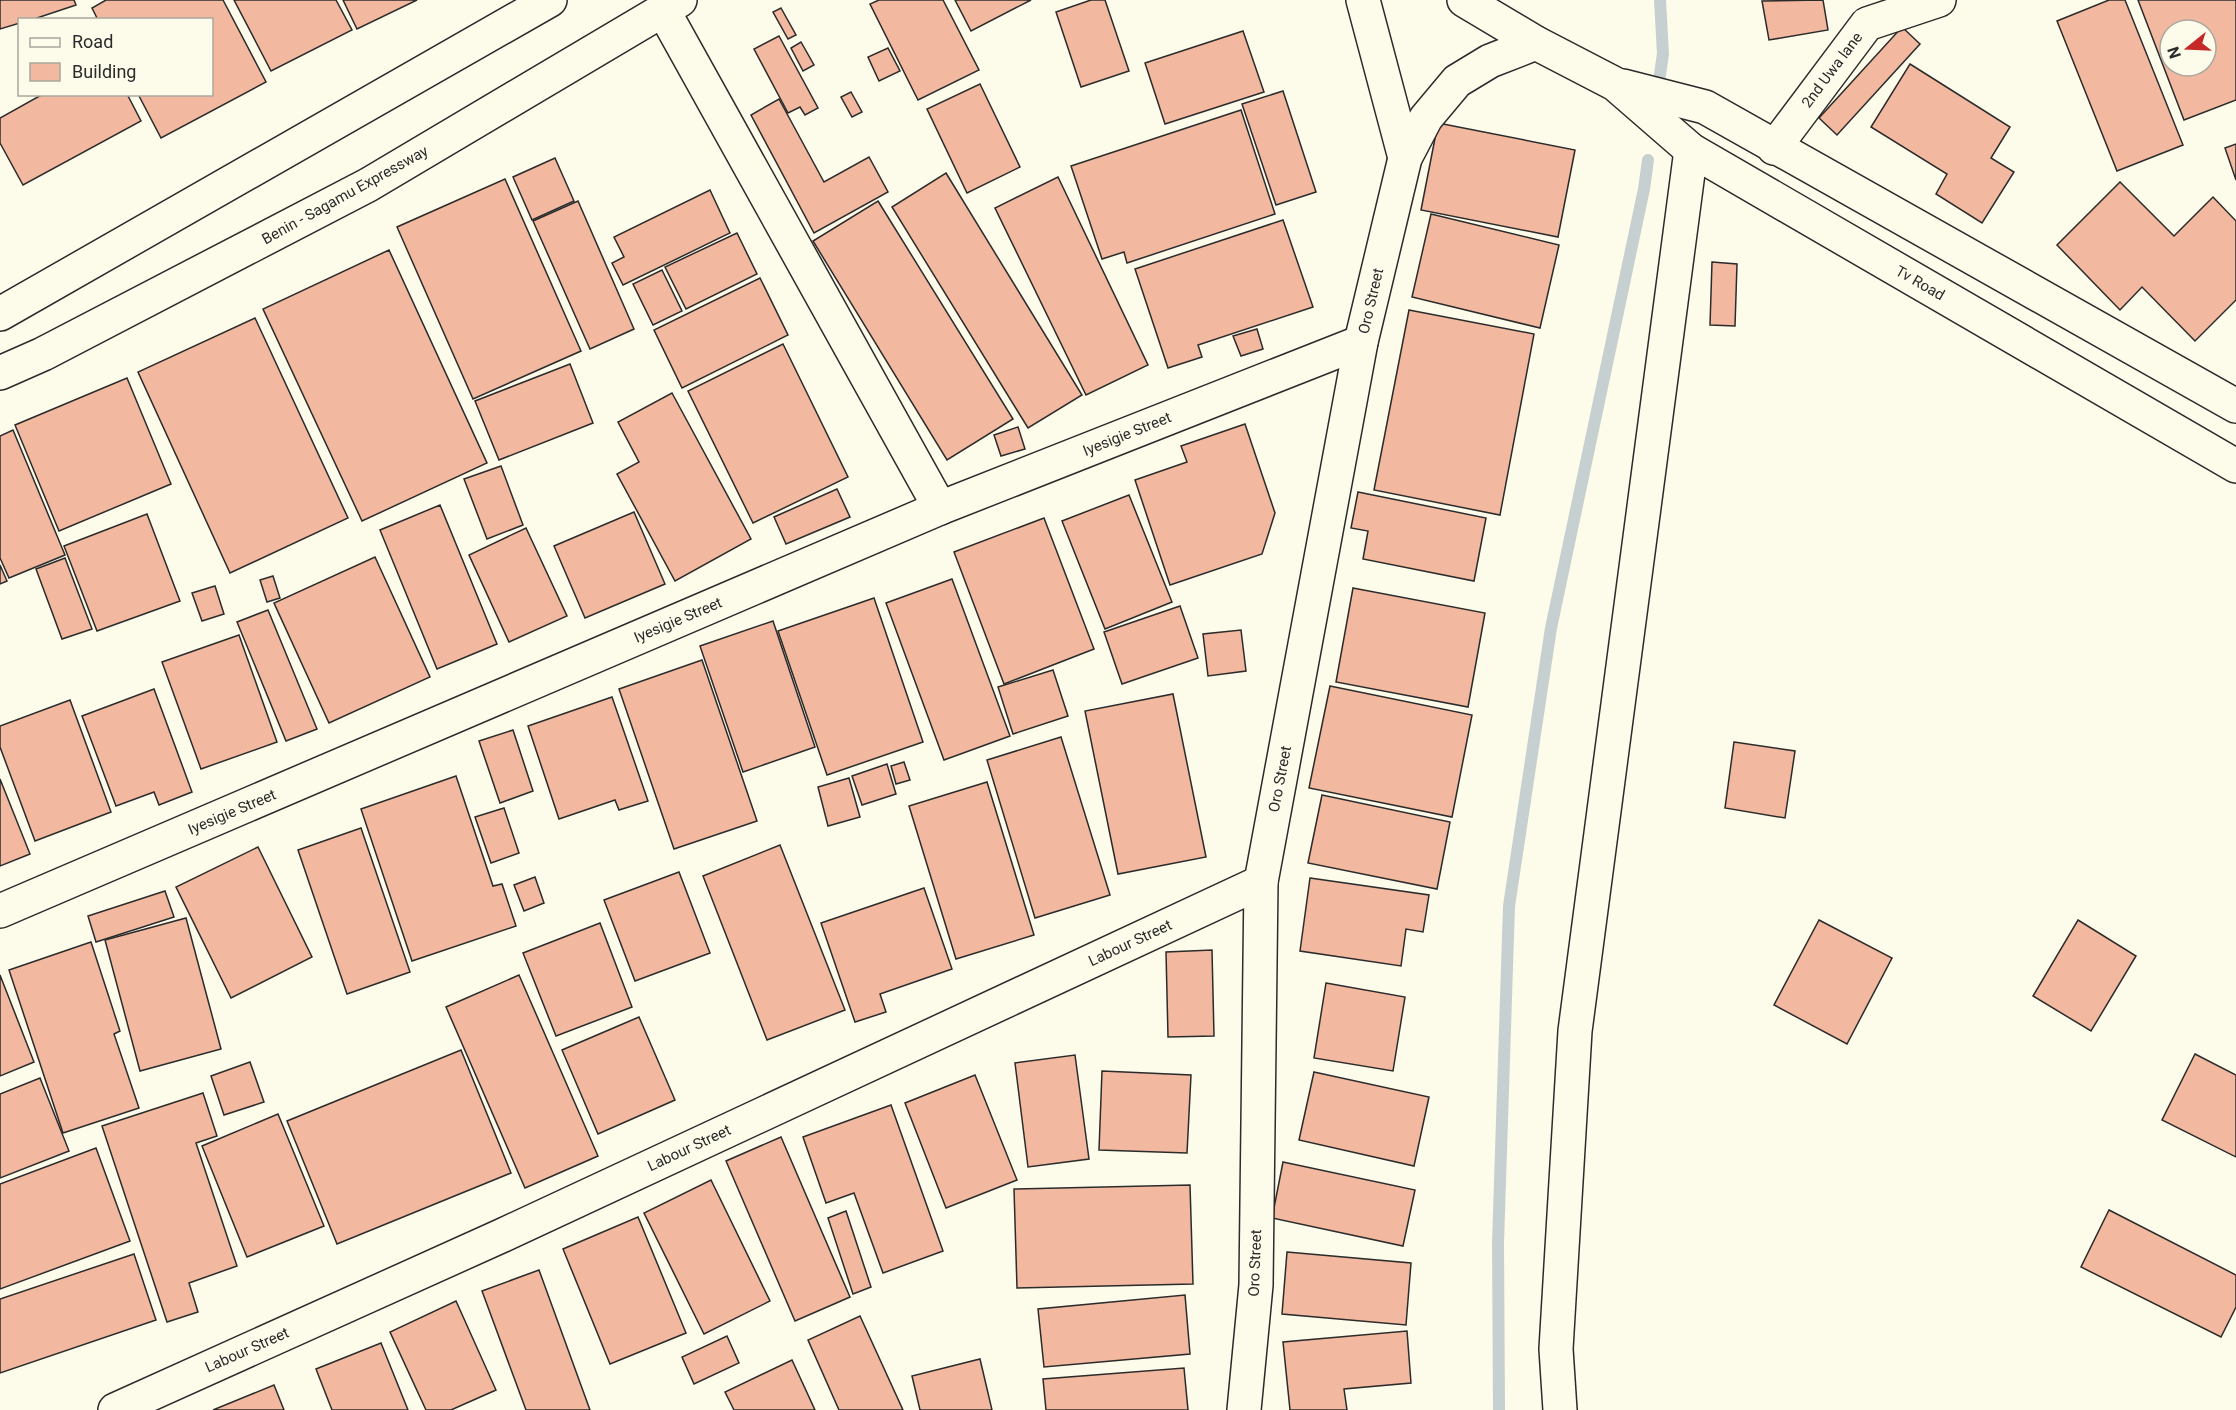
<svg xmlns="http://www.w3.org/2000/svg" width="2236" height="1410" viewBox="0 0 2236 1410" font-family="Roboto,sans-serif">
	<style>
		.lines { fill: none; stroke-linecap: round; stroke-linejoin: round }
		.stream { stroke: #c7d0d0; stroke-width: 12 }
		.building { fill: #f2b8a0; stroke: #2b2b2b; stroke-width: 1.5; fill-rule: evenodd }
		.minor-casing { stroke: #2b2b2b; stroke-width: 36 }
		.highway-casing { stroke: #2b2b2b; stroke-width: 36 }
		.minor { stroke: #fdfbea; stroke-width: 33 }
		.highway { stroke: #fdfbea; stroke-width: 33 }
		.labels { text-anchor: middle; dominant-baseline: central; stroke-width: 4.5; stroke-linejoin: round; paint-order: stroke }
		.street-label { font-size: 15px; fill: #2b2b2b; stroke: #fdfbea }
	</style>
	<rect width="100%" height="100%" fill="#fdfbea"/>
	<g class="lines">
		<g class="stream">
			<path d="M1659,81L1663,54L1660,0"/>
			<path d="M1499,1410L1498,1243L1509,906L1551,628L1644,189L1648,160"/>
		</g>
	</g>
	<g class="building">
		<path d="M0,0H74L76,5L31,20H20V23L0,29Z"/>
		<path d="M106,0H223L266,82L161,138L138,94H212V20H98L92,8Z"/>
		<path d="M234,0H336L352,30L271,71Z"/>
		<path d="M343,0H417L357,29Z"/>
		<path d="M879,0H943L979,70L918,100L870,4Z"/>
		<path d="M955,0H1031L971,31Z"/>
		<path d="M1091,0H1105L1129,71L1081,87L1056,12Z"/>
		<path d="M1823,0L1828,30L1769,40L1762,1Z"/>
		<path d="M2109,0H2125L2183,145L2117,171L2057,21Z"/>
		<path d="M2138,0H2236V100L2184,120ZM2170,30H2206V66H2170Z"/>
		<path d="M781,8L796,35L788,39L773,12Z"/>
		<path d="M1902,27L1920,44L1837,135L1819,118Z"/>
		<path d="M1243,31L1264,92L1165,124L1145,63Z"/>
		<path d="M779,36L818,108L805,115L800,107L788,113L754,49Z"/>
		<path d="M801,42L814,65L803,71L791,48Z"/>
		<path d="M888,48L900,71L879,81L868,57Z"/>
		<path d="M1910,64L2010,127L1991,158L2014,172L1982,223L1936,194L1947,174L1871,127Z"/>
		<path d="M980,84L1020,167L967,193L927,109Z"/>
		<path d="M1283,91L1316,192L1276,205L1242,104Z"/>
		<path d="M851,92L862,112L852,117L841,97Z"/>
		<path d="M43,94H127L141,121L23,185L0,143V118Z"/>
		<path d="M779,99L824,182L869,157L888,192L814,233L751,115Z"/>
		<path d="M1241,110L1275,214L1127,263L1124,252L1102,259L1071,166Z"/>
		<path d="M1438,123L1575,150L1558,237L1421,210Z"/>
		<path d="M2236,144V180L2225,148Z"/>
		<path d="M555,158L574,201L532,220L513,177Z"/>
		<path d="M946,173L1082,395L1028,428L892,207Z"/>
		<path d="M1058,177L1148,365L1086,395L995,208Z"/>
		<path d="M505,179L581,351L473,399L397,227Z"/>
		<path d="M2120,182L2174,236L2213,197L2236,221V300L2195,341L2142,287L2120,310L2057,245Z"/>
		<path d="M710,190L730,233L623,285L612,263L624,257L614,237Z"/>
		<path d="M578,201L634,329L590,349L533,221Z"/>
		<path d="M878,201L1013,419L947,460L813,241Z"/>
		<path d="M1431,214L1559,245L1540,328L1412,297Z"/>
		<path d="M1283,220L1313,307L1198,345L1202,357L1168,368L1135,269Z"/>
		<path d="M737,233L757,274L686,309L665,267Z"/>
		<path d="M389,250L487,463L362,521L263,309Z"/>
		<path d="M1712,262L1737,264L1735,326L1710,325Z"/>
		<path d="M662,270L682,311L653,325L633,284Z"/>
		<path d="M760,278L788,335L682,388L654,330Z"/>
		<path d="M1409,310L1534,334L1500,515L1374,490Z"/>
		<path d="M255,318L348,518L230,573L138,372Z"/>
		<path d="M1257,329L1263,349L1241,356L1233,336Z"/>
		<path d="M783,344L848,477L753,523L688,391Z"/>
		<path d="M570,364L593,423L499,460L475,401Z"/>
		<path d="M127,378L171,484L59,531L15,425Z"/>
		<path d="M672,393L751,539L675,581L617,474L639,462L618,422Z"/>
		<path d="M1245,424L1275,513L1262,554L1170,585L1135,480L1187,462L1181,446Z"/>
		<path d="M1018,427L1025,449L1001,456L994,435Z"/>
		<path d="M13,430L65,555L9,578L0,558V436Z"/>
		<path d="M501,466L523,525L487,539L464,479Z"/>
		<path d="M837,489L850,517L786,544L774,517Z"/>
		<path d="M1358,492L1486,518L1474,581L1363,559L1368,531L1351,528Z"/>
		<path d="M1129,495L1172,602L1105,629L1062,521Z"/>
		<path d="M440,505L497,644L437,669L380,530Z"/>
		<path d="M634,512L665,584L585,618L554,546Z"/>
		<path d="M147,514L180,601L97,631L64,546Z"/>
		<path d="M1044,518L1094,649L1004,684L954,552Z"/>
		<path d="M526,528L567,616L509,642L469,555Z"/>
		<path d="M375,557L430,677L329,723L274,603Z"/>
		<path d="M65,558L92,629L62,639L36,569Z"/>
		<path d="M0,565L7,581L0,584Z"/>
		<path d="M273,576L280,598L267,602L260,580Z"/>
		<path d="M952,579L1010,736L944,760L886,603Z"/>
		<path d="M215,586L224,614L202,621L192,593Z"/>
		<path d="M1353,588L1485,613L1468,707L1336,682Z"/>
		<path d="M874,598L923,742L827,775L778,631Z"/>
		<path d="M1180,606L1198,658L1122,684L1104,632Z"/>
		<path d="M268,610L317,729L286,741L237,622Z"/>
		<path d="M773,621L815,747L743,772L700,646Z"/>
		<path d="M1241,630L1246,671L1208,676L1203,634Z"/>
		<path d="M239,635L277,742L201,769L162,662Z"/>
		<path d="M702,660L757,821L674,849L619,689Z"/>
		<path d="M1053,670L1068,716L1013,734L998,687Z"/>
		<path d="M1330,686L1472,715L1452,817L1309,788Z"/>
		<path d="M154,689L192,792L159,805L154,792L116,806L82,716Z"/>
		<path d="M1173,694L1206,857L1118,874L1085,711Z"/>
		<path d="M612,697L648,801L619,810L615,800L559,819L528,726Z"/>
		<path d="M70,700L111,812L35,841L0,747V726Z"/>
		<path d="M513,730L533,791L500,803L479,741Z"/>
		<path d="M1061,737L1110,895L1035,918L987,760Z"/>
		<path d="M1734,742L1795,751L1785,818L1725,808Z"/>
		<path d="M904,762L910,780L896,784L891,766Z"/>
		<path d="M887,764L896,794L862,805L852,776Z"/>
		<path d="M456,776L493,886L502,884L516,926L412,961L361,809Z"/>
		<path d="M849,778L860,817L828,826L818,787Z"/>
		<path d="M0,779L30,854L0,866Z"/>
		<path d="M987,782L1034,935L956,959L909,806Z"/>
		<path d="M1322,795L1450,822L1437,889L1308,863Z"/>
		<path d="M504,808L519,853L491,863L475,817Z"/>
		<path d="M361,828L410,972L347,994L298,850Z"/>
		<path d="M780,845L845,1010L767,1040L703,876Z"/>
		<path d="M258,847L312,957L231,998L176,887Z"/>
		<path d="M679,872L710,953L635,981L604,900Z"/>
		<path d="M535,877L544,903L524,911L514,885Z"/>
		<path d="M1310,878L1429,895L1423,932L1406,929L1401,966L1300,951Z"/>
		<path d="M924,888L952,969L880,994L886,1012L855,1022L821,923Z"/>
		<path d="M165,891L174,917L96,942L88,916Z"/>
		<path d="M186,918L221,1049L140,1071L105,940Z"/>
		<path d="M1819,920L1892,958L1847,1044L1774,1005Z"/>
		<path d="M2078,920L2136,956L2091,1031L2033,996Z"/>
		<path d="M600,923L632,1007L556,1036L523,953Z"/>
		<path d="M91,942L120,1031L114,1034L139,1108L63,1133L9,970Z"/>
		<path d="M1212,950L1214,1036L1168,1037L1166,952Z"/>
		<path d="M0,975L34,1062L0,1076Z"/>
		<path d="M519,975L598,1156L525,1188L446,1007Z"/>
		<path d="M1326,983L1405,997L1393,1071L1314,1058Z"/>
		<path d="M639,1017L675,1100L598,1134L562,1050Z"/>
		<path d="M461,1050L511,1173L337,1244L287,1121Z"/>
		<path d="M2195,1054L2236,1075V1157L2162,1120Z"/>
		<path d="M1075,1055L1089,1159L1028,1167L1015,1063Z"/>
		<path d="M250,1062L264,1102L224,1115L211,1076Z"/>
		<path d="M1102,1071L1191,1075L1187,1153L1099,1150Z"/>
		<path d="M1314,1072L1429,1097L1414,1166L1299,1140Z"/>
		<path d="M975,1075L1017,1180L946,1208L905,1103Z"/>
		<path d="M40,1078L69,1151L0,1178V1094Z"/>
		<path d="M203,1093L217,1136L196,1143L237,1266L189,1283L198,1312L167,1322L102,1126Z"/>
		<path d="M891,1105L943,1251L883,1273L854,1193L826,1203L803,1137Z"/>
		<path d="M278,1114L324,1226L247,1257L202,1146Z"/>
		<path d="M781,1137L850,1297L795,1321L726,1161Z"/>
		<path d="M96,1148L130,1241L0,1289V1184Z"/>
		<path d="M1283,1162L1415,1190L1403,1246L1272,1218Z"/>
		<path d="M711,1180L770,1301L704,1334L644,1213Z"/>
		<path d="M1190,1185L1193,1284L1017,1288L1014,1189Z"/>
		<path d="M2109,1210L2236,1275V1307L2221,1337L2081,1267Z"/>
		<path d="M846,1211L871,1287L853,1294L828,1218Z"/>
		<path d="M638,1217L686,1333L610,1364L563,1249Z"/>
		<path d="M1287,1252L1411,1263L1406,1325L1282,1314Z"/>
		<path d="M134,1254L156,1320L0,1373V1299Z"/>
		<path d="M539,1270L590,1410H526L482,1291Z"/>
		<path d="M1185,1295L1190,1354L1044,1367L1038,1309Z"/>
		<path d="M456,1301L496,1390L451,1410H426L390,1332Z"/>
		<path d="M860,1316L903,1410H839L808,1340Z"/>
		<path d="M1407,1331L1411,1383L1344,1389L1347,1410H1290L1283,1342Z"/>
		<path d="M727,1336L739,1363L694,1384L682,1357Z"/>
		<path d="M381,1343L408,1410H332L316,1369Z"/>
		<path d="M980,1359L992,1410H920L912,1376Z"/>
		<path d="M792,1360L815,1410H734L725,1392Z"/>
		<path d="M1184,1368L1188,1410H1046L1043,1379Z"/>
		<path d="M274,1385L284,1410H213Z"/>
	</g>
	<g class="lines">
		<g class="minor-casing">
			<g id="minor">
				<path d="M1363,0L1405,158"/>
				<path d="M1464,0L1536,43L1615,84L1691,150L2236,466"/>
				<path d="M663,10L940,508"/>
				<path d="M1623,86L1705,107L2236,406"/>
				<path d="M1774,148L1867,24L1939,0"/>
				<path d="M0,911L940,508L1361,342"/>
				<path d="M115,1410L501,1236L1261,882"/>
				<path d="M1244,1410L1256,1285L1261,882L1361,342L1405,158L1426,118L1457,81L1490,61L1536,43"/>
				<path d="M1560,1410L1556,1349L1575,1031L1691,150"/>
			</g>
		</g>
		<g class="highway-casing">
			<g id="highway">
				<path d="M0,314L550,0"/>
				<path d="M0,373L43,354L368,185L680,0"/>
			</g>
		</g>
		<use href="#minor" class="minor"/>
		<use href="#highway" class="highway"/>
	</g>
	<g class="labels">
		<g class="street-label">
			<text transform="translate(1832 70) rotate(-53)">2nd Uwa lane</text>
			<text transform="translate(345 195) rotate(-29)">Benin - Sagamu Expressway</text>
			<text transform="translate(1920 283) rotate(30)">Tv Road</text>
			<text transform="translate(1371 301) rotate(-77)">Oro Street</text>
			<text transform="translate(1127 434) rotate(-22)">Iyesigie Street</text>
			<text transform="translate(678 620) rotate(-23)">Iyesigie Street</text>
			<text transform="translate(1280 779) rotate(-79)">Oro Street</text>
			<text transform="translate(232 812) rotate(-23)">Iyesigie Street</text>
			<text transform="translate(1130 943) rotate(-25)">Labour Street</text>
			<text transform="translate(689 1148) rotate(-25)">Labour Street</text>
			<text transform="translate(1255 1263) rotate(-88)">Oro Street</text>
			<text transform="translate(247 1350) rotate(-24)">Labour Street</text>
		</g>
	</g>
	<rect x="18" y="18" width="195" height="78" fill="#fdfbea" stroke="#a9a89e" stroke-width="1.5"/>
	<rect x="30" y="38" width="30" height="9" fill="#fdfbea" stroke="#a9a89e" stroke-width="1.5"/>
	<text x="72" y="48" font-size="18" fill="#2b2b2b">Road</text>
	<rect x="30" y="63" width="30" height="18" fill="#f2b8a0" stroke="#a9a89e" stroke-width="1.5"/>
	<text x="72" y="78" font-size="18" fill="#2b2b2b">Building</text>
	<g transform="translate(2188 48) rotate(252)"><circle r="28" fill="#fdfbea" stroke="#a9a89e" stroke-width="1.5"/>
	<path d="M0-4.5L10 22L0 15L-10 22Z" fill="#c62828"/>
	<text y="-9" font-size="16" font-weight="bold" text-anchor="middle" fill="#2b2b2b">N</text>
	</g>
</svg>
